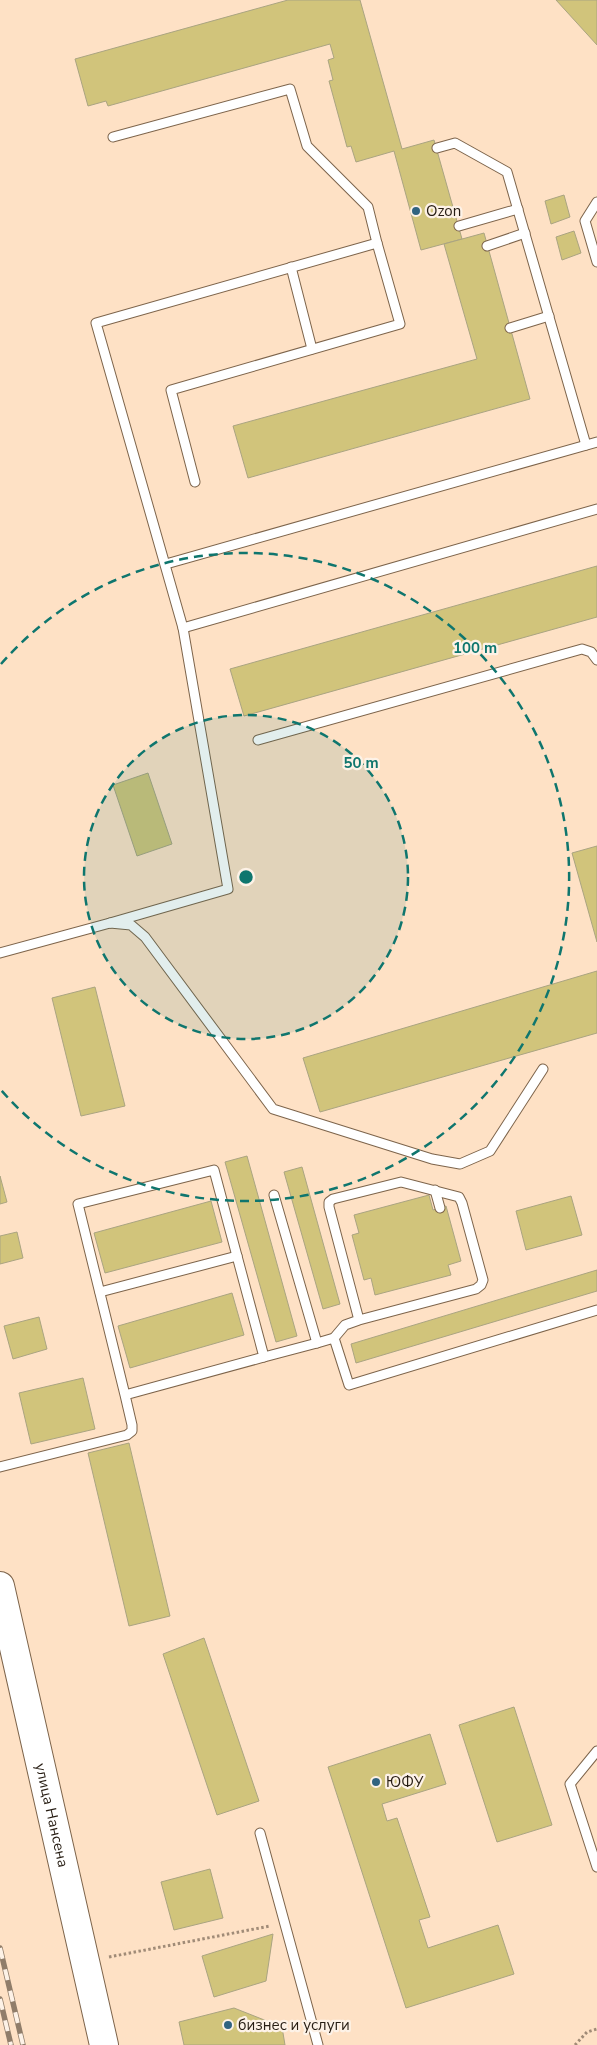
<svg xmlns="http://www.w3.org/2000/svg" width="597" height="2045" viewBox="0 0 597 2045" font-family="'Nunito Sans',sans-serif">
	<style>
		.building { fill: #d1c47b; stroke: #aaa481 }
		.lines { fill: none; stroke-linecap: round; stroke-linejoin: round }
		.service-casing { stroke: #7d644b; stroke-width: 11 }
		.primary-casing { stroke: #7d644b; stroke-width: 30 }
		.path { stroke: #a08b77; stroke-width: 3; stroke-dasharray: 2.5 2.5; stroke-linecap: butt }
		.service { stroke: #fff; stroke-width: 9 }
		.primary { stroke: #fff; stroke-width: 28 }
		.rail-casing { stroke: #907d6a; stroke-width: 5.5 }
		.rail { stroke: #fdf2e7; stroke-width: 4; stroke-dasharray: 11; stroke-linecap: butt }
		.ring { fill: none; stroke: #0f766e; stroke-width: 2.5; stroke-dasharray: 9 6 }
		.poi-dot { fill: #306380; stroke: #fdf2e7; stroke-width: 2 }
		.labels { text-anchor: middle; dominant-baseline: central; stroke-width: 4.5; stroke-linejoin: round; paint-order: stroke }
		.poi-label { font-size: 15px; fill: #271d13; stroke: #fdf2e7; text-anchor: start }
		.street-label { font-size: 15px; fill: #271d13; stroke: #fdf2e7 }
		.centre { fill: #0f766e; stroke: #fdf2e7; stroke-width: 2.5 }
		.ring-label { font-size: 15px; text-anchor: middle; font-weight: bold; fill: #0f766e; stroke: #fdf2e7; stroke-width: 4.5; stroke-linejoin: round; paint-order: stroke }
	</style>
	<rect width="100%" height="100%" fill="#fee1c5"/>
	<g class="building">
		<path d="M288,0H360L402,149L434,140L462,239L421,250L394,151L356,162L351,146L347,147L329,81L333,80L328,60L334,58L330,44L108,106L106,101L88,106L75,59Z"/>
		<path d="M556,0H597V45Z"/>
		<path d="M564,195L570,217L551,224L545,201Z"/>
		<path d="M574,231L581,253L562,260L556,237Z"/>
		<path d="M484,233L530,399L248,478L233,426L477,359L444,244Z"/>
		<path d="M597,566V617L244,716L230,669Z"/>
		<path d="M148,773L172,844L137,856L113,785Z"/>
		<path d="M597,846V942L572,853Z"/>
		<path d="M597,971V1033L320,1112L303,1058Z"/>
		<path d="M95,987L125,1106L81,1116L52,998Z"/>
		<path d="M247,1156L297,1336L276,1342L225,1162Z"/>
		<path d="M302,1167L340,1304L323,1309L284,1172Z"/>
		<path d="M0,1176L7,1202L0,1204Z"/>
		<path d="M429,1195L433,1210L446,1206L461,1261L448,1265L451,1275L375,1295L371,1278L364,1280L352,1235L359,1233L354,1215Z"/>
		<path d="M571,1196L582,1235L526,1250L516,1211Z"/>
		<path d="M211,1201L222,1242L105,1273L94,1233Z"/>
		<path d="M17,1232L23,1258L0,1264V1236Z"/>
		<path d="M597,1270V1291L356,1363L351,1344Z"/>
		<path d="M232,1293L244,1335L130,1368L118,1326Z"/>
		<path d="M39,1317L47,1349L13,1359L4,1326Z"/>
		<path d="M83,1378L95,1429L31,1444L19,1393Z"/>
		<path d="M129,1443L170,1616L129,1626L88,1453Z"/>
		<path d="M204,1638L259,1801L217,1815L163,1654Z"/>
		<path d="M514,1707L552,1825L497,1842L459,1725Z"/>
		<path d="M430,1734L446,1784L382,1804L387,1821L397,1818L430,1917L419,1920L428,1948L498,1925L514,1974L406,2008L328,1767Z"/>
		<path d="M210,1869L223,1918L174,1930L161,1882Z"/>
		<path d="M273,1934L266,1981L214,1997L202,1956Z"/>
		<path d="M234,2008L282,2027L285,2045H184L179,2022Z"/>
	</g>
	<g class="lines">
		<g class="service-casing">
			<g id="service">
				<path d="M437,148L455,143L507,172L586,445"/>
				<path d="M597,202L585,221L597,262"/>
				<path d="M459,226L518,209"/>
				<path d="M487,246L525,233"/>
				<path d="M291,267L312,349"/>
				<path d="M510,328L549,316"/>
				<path d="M195,482L171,390L400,324L377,243"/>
				<path d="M166,564L597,442"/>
				<path d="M183,628L597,509"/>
				<path d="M258,740L582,649L591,652L597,660"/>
				<path d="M110,923L228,889L183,628L96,323L377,243L368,207L307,146L290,89L113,137"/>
				<path d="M0,953L110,923L131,925L145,937L273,1109L432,1159L460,1164L490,1151L543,1069"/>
				<path d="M435,1190L440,1208"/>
				<path d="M274,1195L317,1343L334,1338L345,1325L359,1320L476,1289L481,1285L483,1280L462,1203L459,1197L401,1182L333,1199L329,1202V1207L359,1320"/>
				<path d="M100,1292L237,1256"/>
				<path d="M334,1338L349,1385L597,1310"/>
				<path d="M264,1357L317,1343"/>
				<path d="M0,1467L127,1435L132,1431V1425L125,1395L78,1204L214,1170L264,1357L125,1395"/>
				<path d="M597,1751L570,1784L597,1867"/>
				<path d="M260,1833L318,2045"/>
			</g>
		</g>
		<g class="primary-casing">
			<g id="primary">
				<path id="s1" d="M0,1586L104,2045"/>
			</g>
		</g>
		<g class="path">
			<path d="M109,1957L270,1926"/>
			<path d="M575,2045L587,2032L597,2029"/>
		</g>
		<use href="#service" class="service"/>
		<use href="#primary" class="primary"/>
		<g class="rail-casing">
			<g id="rail">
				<path d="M0,1948L23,2045"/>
				<path d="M0,1999L11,2045"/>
			</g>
		</g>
		<use href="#rail" class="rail"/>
	</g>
	<circle cx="246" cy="877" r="162" fill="#0f766e" fill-opacity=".12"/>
	<g class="ring">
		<circle cx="246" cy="877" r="162"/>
		<path d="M1 664A324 324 0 1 1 1 1090"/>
	</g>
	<g class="poi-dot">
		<circle cx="416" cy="211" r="5"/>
		<circle cx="376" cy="1782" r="5"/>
		<circle cx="228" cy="2025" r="5"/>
	</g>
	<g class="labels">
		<g class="poi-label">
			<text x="426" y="211">Ozon</text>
			<text x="386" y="1782">ЮФУ</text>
			<text x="238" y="2025">бизнес и услуги</text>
		</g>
		<g class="street-label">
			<text stroke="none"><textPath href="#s1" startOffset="235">улица Нансена</textPath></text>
		</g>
	</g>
	<circle cx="246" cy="877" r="8" class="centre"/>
	<g class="ring-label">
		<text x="475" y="653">100 m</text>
		<text x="361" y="768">50 m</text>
	</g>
</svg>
